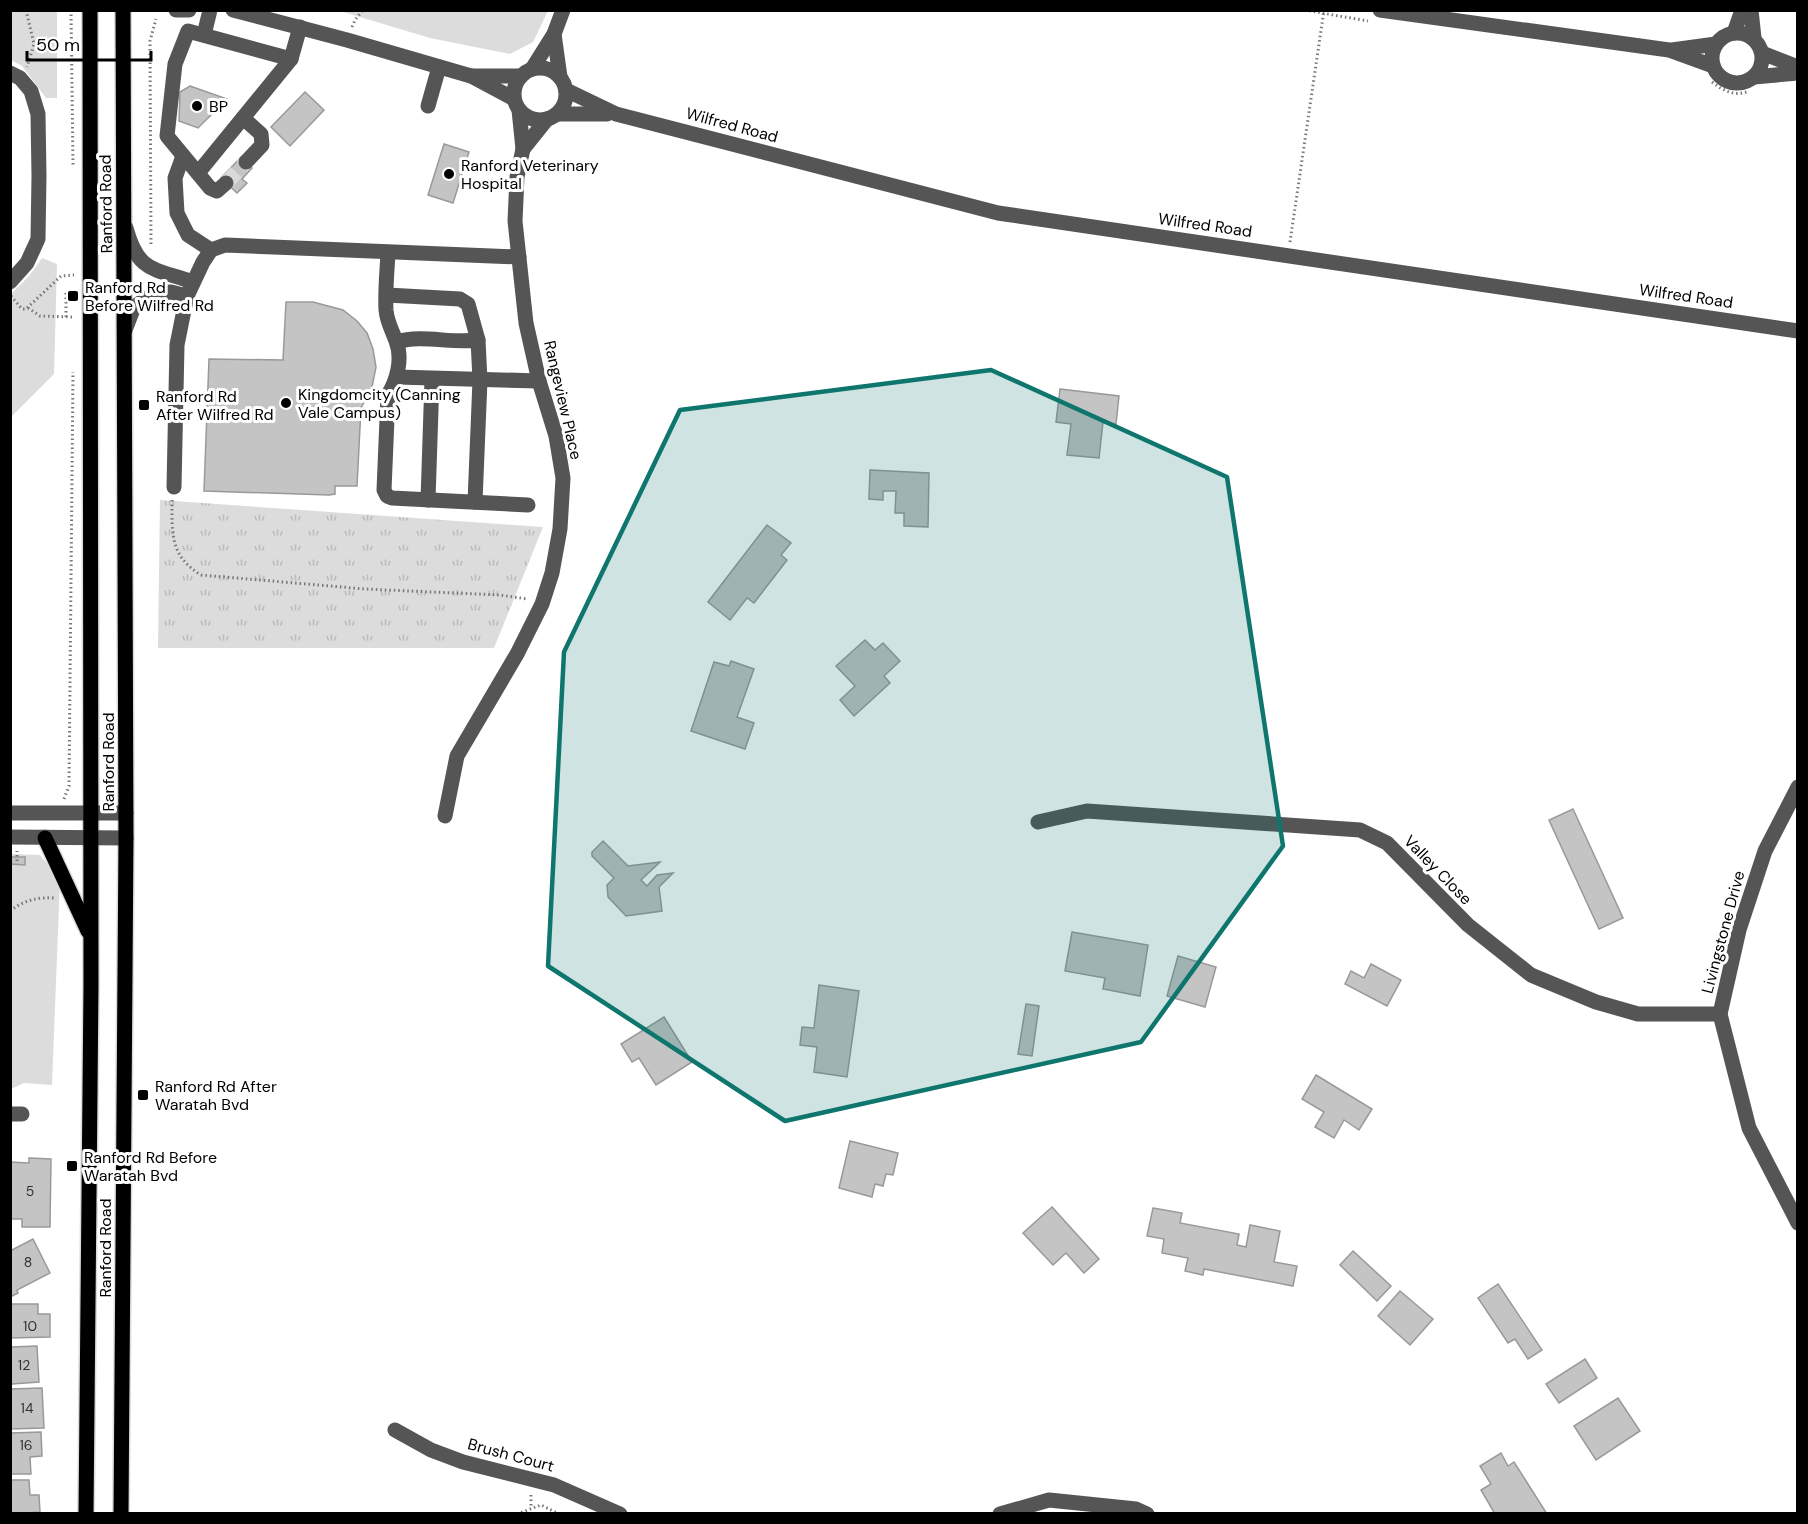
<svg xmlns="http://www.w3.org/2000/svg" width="1808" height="1524" viewBox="0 0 1808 1524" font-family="'DM Sans',sans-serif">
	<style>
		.grass { fill: url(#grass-tufts) }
		.park { fill: #dcdcdc }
		.building { fill: #c4c4c4; stroke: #999; stroke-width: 1.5 }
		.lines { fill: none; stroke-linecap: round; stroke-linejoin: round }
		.minor-tunnel { stroke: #d9d9d9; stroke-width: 15; stroke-dasharray: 15 8; stroke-linecap: butt }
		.major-casing { stroke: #dbdbdb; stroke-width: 18 }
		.path { stroke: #777; stroke-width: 3; stroke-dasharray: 1.5 3; stroke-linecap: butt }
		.minor { stroke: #555; stroke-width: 15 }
		.major { stroke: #000; stroke-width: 15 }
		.marked { fill: #0f766e; fill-opacity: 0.2; stroke: #0f766e; stroke-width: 4.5; stroke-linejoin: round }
		.poi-dot { fill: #000; stroke: #fff; stroke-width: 2 }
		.labels { text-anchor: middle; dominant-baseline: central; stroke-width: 6; stroke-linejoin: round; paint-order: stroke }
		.number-label { font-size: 14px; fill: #313131 }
		.poi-label { font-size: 16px; fill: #000; stroke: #fff; text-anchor: start }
		.street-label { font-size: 16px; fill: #000; stroke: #fff }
	</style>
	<defs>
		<pattern id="grass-tufts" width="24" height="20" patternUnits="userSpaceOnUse" patternTransform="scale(1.5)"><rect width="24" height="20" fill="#dcdcdc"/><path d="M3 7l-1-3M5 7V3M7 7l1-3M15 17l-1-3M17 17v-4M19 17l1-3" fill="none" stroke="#bbb"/></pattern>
	</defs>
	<rect width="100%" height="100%" fill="#fff"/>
	<path class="grass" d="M160,500L543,527L494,648H158Z"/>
	<g class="park">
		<path d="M10,11H57V98H46L22,66L11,60Z"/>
		<path d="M340,11H548L533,42L510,54L430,38Z"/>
		<path d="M42,258L57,264L54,374L11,417V294L29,276Z"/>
		<path d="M11,854L40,855L60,879L52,1085L24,1083L11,1089Z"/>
	</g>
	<g class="building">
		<path d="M190,86L227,99L198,128L179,121L180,92Z"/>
		<path d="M305,92L324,110L290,146L271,127Z"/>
		<path d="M444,144L469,152L453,203L428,195Z"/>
		<path d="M241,157L252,168L242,179L247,183L237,193L221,178Z"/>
		<path d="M286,302H313L343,310L357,321L367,333L373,349L376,367L372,387L361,408L357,486H335V494L329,495L204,491L209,359L283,360Z"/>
		<path d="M1060,389L1119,396L1116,424L1103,422L1099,458L1067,455L1071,424L1056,422Z"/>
		<path d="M870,470L929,473L928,527L904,526V513H895L896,491H883V500L869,499Z"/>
		<path d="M767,525L791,543L781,555L787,560L754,603L747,598L730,620L708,602Z"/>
		<path d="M865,640L875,650L883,643L900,661L884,676L890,683L854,716L840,700L855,686L836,666Z"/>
		<path d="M731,661L754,669L737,717L754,723L745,749L691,731L714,662L729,666Z"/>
		<path d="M1573,809L1623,918L1599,929L1549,820Z"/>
		<path d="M603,841L628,866L660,862L641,880L647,886L657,875L673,873L659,887L662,911L626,916L608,897L607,885L614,878L592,856V852Z"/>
		<path d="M10,857H25V865L10,864Z"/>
		<path d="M1072,932L1148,945L1140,996L1103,989L1105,978L1065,971Z"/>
		<path d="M1178,956L1216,967L1205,1007L1167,996Z"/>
		<path d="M1371,964L1401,980L1387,1006L1345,984L1351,971L1364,978Z"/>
		<path d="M819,985L859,991L847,1077L814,1072L817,1047L800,1045L802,1027L814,1028Z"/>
		<path d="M1026,1004L1039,1006L1032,1056L1018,1054Z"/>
		<path d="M664,1017L692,1062L656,1085L639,1058L632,1062L621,1044Z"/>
		<path d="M1316,1075L1372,1109L1359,1130L1344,1120L1334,1138L1315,1127L1324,1112L1302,1099Z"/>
		<path d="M850,1141L898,1153L893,1175L886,1174L883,1186L875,1184L872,1197L839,1188Z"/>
		<path d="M29,1158L51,1159L50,1227H22V1219H10V1162L29,1163Z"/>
		<path d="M1052,1207L1099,1259L1084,1273L1066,1253L1053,1265L1023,1233Z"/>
		<path d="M1153,1208L1182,1213L1180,1223L1239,1234L1237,1245L1246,1247L1250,1225L1280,1231L1274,1262L1297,1266L1293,1286L1204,1269L1203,1275L1185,1271L1188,1258L1162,1253L1164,1239L1147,1236Z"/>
		<path d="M33,1239L50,1273L17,1290L18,1293L10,1297V1251Z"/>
		<path d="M1353,1251L1391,1286L1377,1301L1340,1265Z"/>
		<path d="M1498,1284L1542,1350L1528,1359L1515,1339L1508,1343L1478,1298Z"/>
		<path d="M1400,1291L1433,1319L1410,1345L1378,1316Z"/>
		<path d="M10,1304H38V1314H50V1337L10,1338Z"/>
		<path d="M37,1346L39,1382L12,1384L10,1386V1347Z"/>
		<path d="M1585,1359L1597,1378L1559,1403L1546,1384Z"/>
		<path d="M42,1388L44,1428L10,1429V1389Z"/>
		<path d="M1618,1398L1640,1431L1596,1460L1574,1426Z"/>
		<path d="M41,1432L42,1456L30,1457L31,1474H10V1433Z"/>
		<path d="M1501,1453L1508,1466L1514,1462L1547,1514H1495L1481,1490L1491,1484L1480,1466Z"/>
		<path d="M10,1480H29L30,1495H39L40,1512L10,1514Z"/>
	</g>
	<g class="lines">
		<path class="minor-tunnel" d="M226,183L246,162"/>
		<g class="major-casing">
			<g id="major">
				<path d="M45,838L88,931"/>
				<path d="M86,1514L91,985L90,10"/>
				<path d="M121,1514L126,838L123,10"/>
			</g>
		</g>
		<g class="path">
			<path d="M26,10L34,44L27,67"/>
			<path d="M71,10L73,165"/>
			<path d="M1305,10L1368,21"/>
			<path d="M352,27L355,20L363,10"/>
			<path d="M1712,82C1724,91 1735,97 1749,91"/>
			<path d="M1290,242L1324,10"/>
			<path d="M151,244L150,41L156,19"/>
			<path d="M66,293V317"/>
			<path d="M11,296L22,309H26L61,276L74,275"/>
			<path d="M28,308L40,316L74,317"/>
			<path d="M172,500C172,534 170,556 201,575L365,589L500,595L527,599"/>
			<path d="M64,799L69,786L73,372"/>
			<path d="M17,861V851"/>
			<path d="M10,911C24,900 38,897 55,898"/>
			<path d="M531,1495V1508"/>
			<path d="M517,1514L541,1505L559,1514"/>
		</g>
		<g class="minor">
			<path d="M176,10H189"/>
			<path d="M233,10L347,40L471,76L514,99"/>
			<path d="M1380,10L1669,50L1713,66"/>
			<path d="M1751,10L1754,38"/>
			<circle cx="1737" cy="58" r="25"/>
			<path d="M1734,33L1742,10"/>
			<path d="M554,34L560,77"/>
			<path d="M204,35L210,10"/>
			<path d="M1672,50L1716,44"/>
			<path d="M1762,53L1798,67"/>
			<circle cx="540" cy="94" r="26"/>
			<path d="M532,69L554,34L563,10"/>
			<path d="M10,73L20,78L31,91L38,114L39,176L38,239L27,263L10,282"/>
			<path d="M471,76H521"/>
			<path d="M1754,77L1798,73"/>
			<path d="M566,90L616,114L998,213L1798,331"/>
			<path d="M428,106L439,67"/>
			<path d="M557,114H607"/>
			<path d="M243,118L261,134L262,145L246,162"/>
			<path d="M523,149L547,119"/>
			<path d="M183,156L175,178L177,213L188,235L211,250"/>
			<path d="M198,173L291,59L300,27"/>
			<path d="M226,183L217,191L210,188L167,136L175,64L188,31L291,59"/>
			<path d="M126,228C138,273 154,268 193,282"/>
			<path d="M388,253C387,272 385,291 386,310C387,322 392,330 396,341C403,359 397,380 388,395L384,490L387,496L392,498L528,505"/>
			<path d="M387,295L460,299L468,304L478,340L480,380L475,502"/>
			<path d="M125,330L134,307L149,297L160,293L171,292L187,296"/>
			<path d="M397,342C422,334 451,344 478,340"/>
			<path d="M397,377L539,381"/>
			<path d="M174,487L177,345L183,315L187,296L203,262L211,250L225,245L519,257"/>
			<path d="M428,500L432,379"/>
			<path d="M1798,787L1765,851L1739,930L1720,1014L1749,1128L1798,1223"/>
			<path d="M10,813H126"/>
			<path d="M445,816L457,756L517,654L542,604L552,573L560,529L563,478L556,436L539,381L526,323L515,221L517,177L523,149L519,110"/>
			<path d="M1038,822L1087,811L1360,830L1387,843L1468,925L1531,975L1596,1002L1638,1014H1720"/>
			<path d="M10,837L126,838"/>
			<path d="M10,1114H22"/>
			<path d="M395,1430L431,1450L463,1462L554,1485L620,1514"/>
			<path d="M1000,1514L1049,1500L1136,1509L1147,1514"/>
		</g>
		<use href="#major" class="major"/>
	</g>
	<path class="marked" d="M991,370L1227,477L1283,846L1141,1042L785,1121L548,966L564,652L680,410Z"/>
	<g class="poi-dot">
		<circle cx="197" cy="106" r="6"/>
		<circle cx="449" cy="174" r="6"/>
		<rect x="67" y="290" width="12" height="12" rx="3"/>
		<circle cx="286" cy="403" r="6"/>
		<rect x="138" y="399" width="12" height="12" rx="3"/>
		<rect x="137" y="1089" width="12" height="12" rx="3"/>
		<rect x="66" y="1160" width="12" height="12" rx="3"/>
	</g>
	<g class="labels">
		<g class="number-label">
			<text x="30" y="1191">5</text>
			<text x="28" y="1262">8</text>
			<text x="30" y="1326">10</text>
			<text x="24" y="1365">12</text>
			<text x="27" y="1408">14</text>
			<text x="26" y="1445">16</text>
		</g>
		<g class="poi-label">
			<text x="209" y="106">BP</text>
			<text x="461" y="165">Ranford Veterinary<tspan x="461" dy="18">Hospital</tspan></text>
			<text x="85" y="287">Ranford Rd<tspan x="85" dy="18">Before Wilfred Rd</tspan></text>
			<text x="298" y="394">Kingdomcity (Canning<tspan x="298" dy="18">Vale Campus)</tspan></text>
			<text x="156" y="396">Ranford Rd<tspan x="156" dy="18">After Wilfred Rd</tspan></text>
			<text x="155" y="1086">Ranford Rd After<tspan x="155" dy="18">Waratah Bvd</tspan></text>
			<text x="84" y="1157">Ranford Rd Before<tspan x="84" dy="18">Waratah Bvd</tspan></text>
		</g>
		<g class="street-label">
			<text transform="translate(732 125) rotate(15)">Wilfred Road</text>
			<text transform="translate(106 204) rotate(-91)">Ranford Road</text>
			<text transform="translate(1205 225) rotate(8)">Wilfred Road</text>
			<text transform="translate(1686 296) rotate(8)">Wilfred Road</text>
			<text transform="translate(563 400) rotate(77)">Rangeview Place</text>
			<text transform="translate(108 762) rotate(-90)">Ranford Road</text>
			<text transform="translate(1438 870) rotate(46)">Valley Close</text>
			<text transform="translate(1723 932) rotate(-75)">Livingstone Drive</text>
			<text transform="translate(105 1248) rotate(-90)">Ranford Road</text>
			<text transform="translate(511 1455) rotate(15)">Brush Court</text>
		</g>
	</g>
	<rect width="1808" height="1524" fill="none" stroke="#000000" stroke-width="24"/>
	<path d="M27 51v9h124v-9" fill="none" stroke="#000000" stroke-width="3"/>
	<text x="36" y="51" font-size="18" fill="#000000" stroke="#ffffff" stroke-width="4.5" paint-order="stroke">50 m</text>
</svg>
